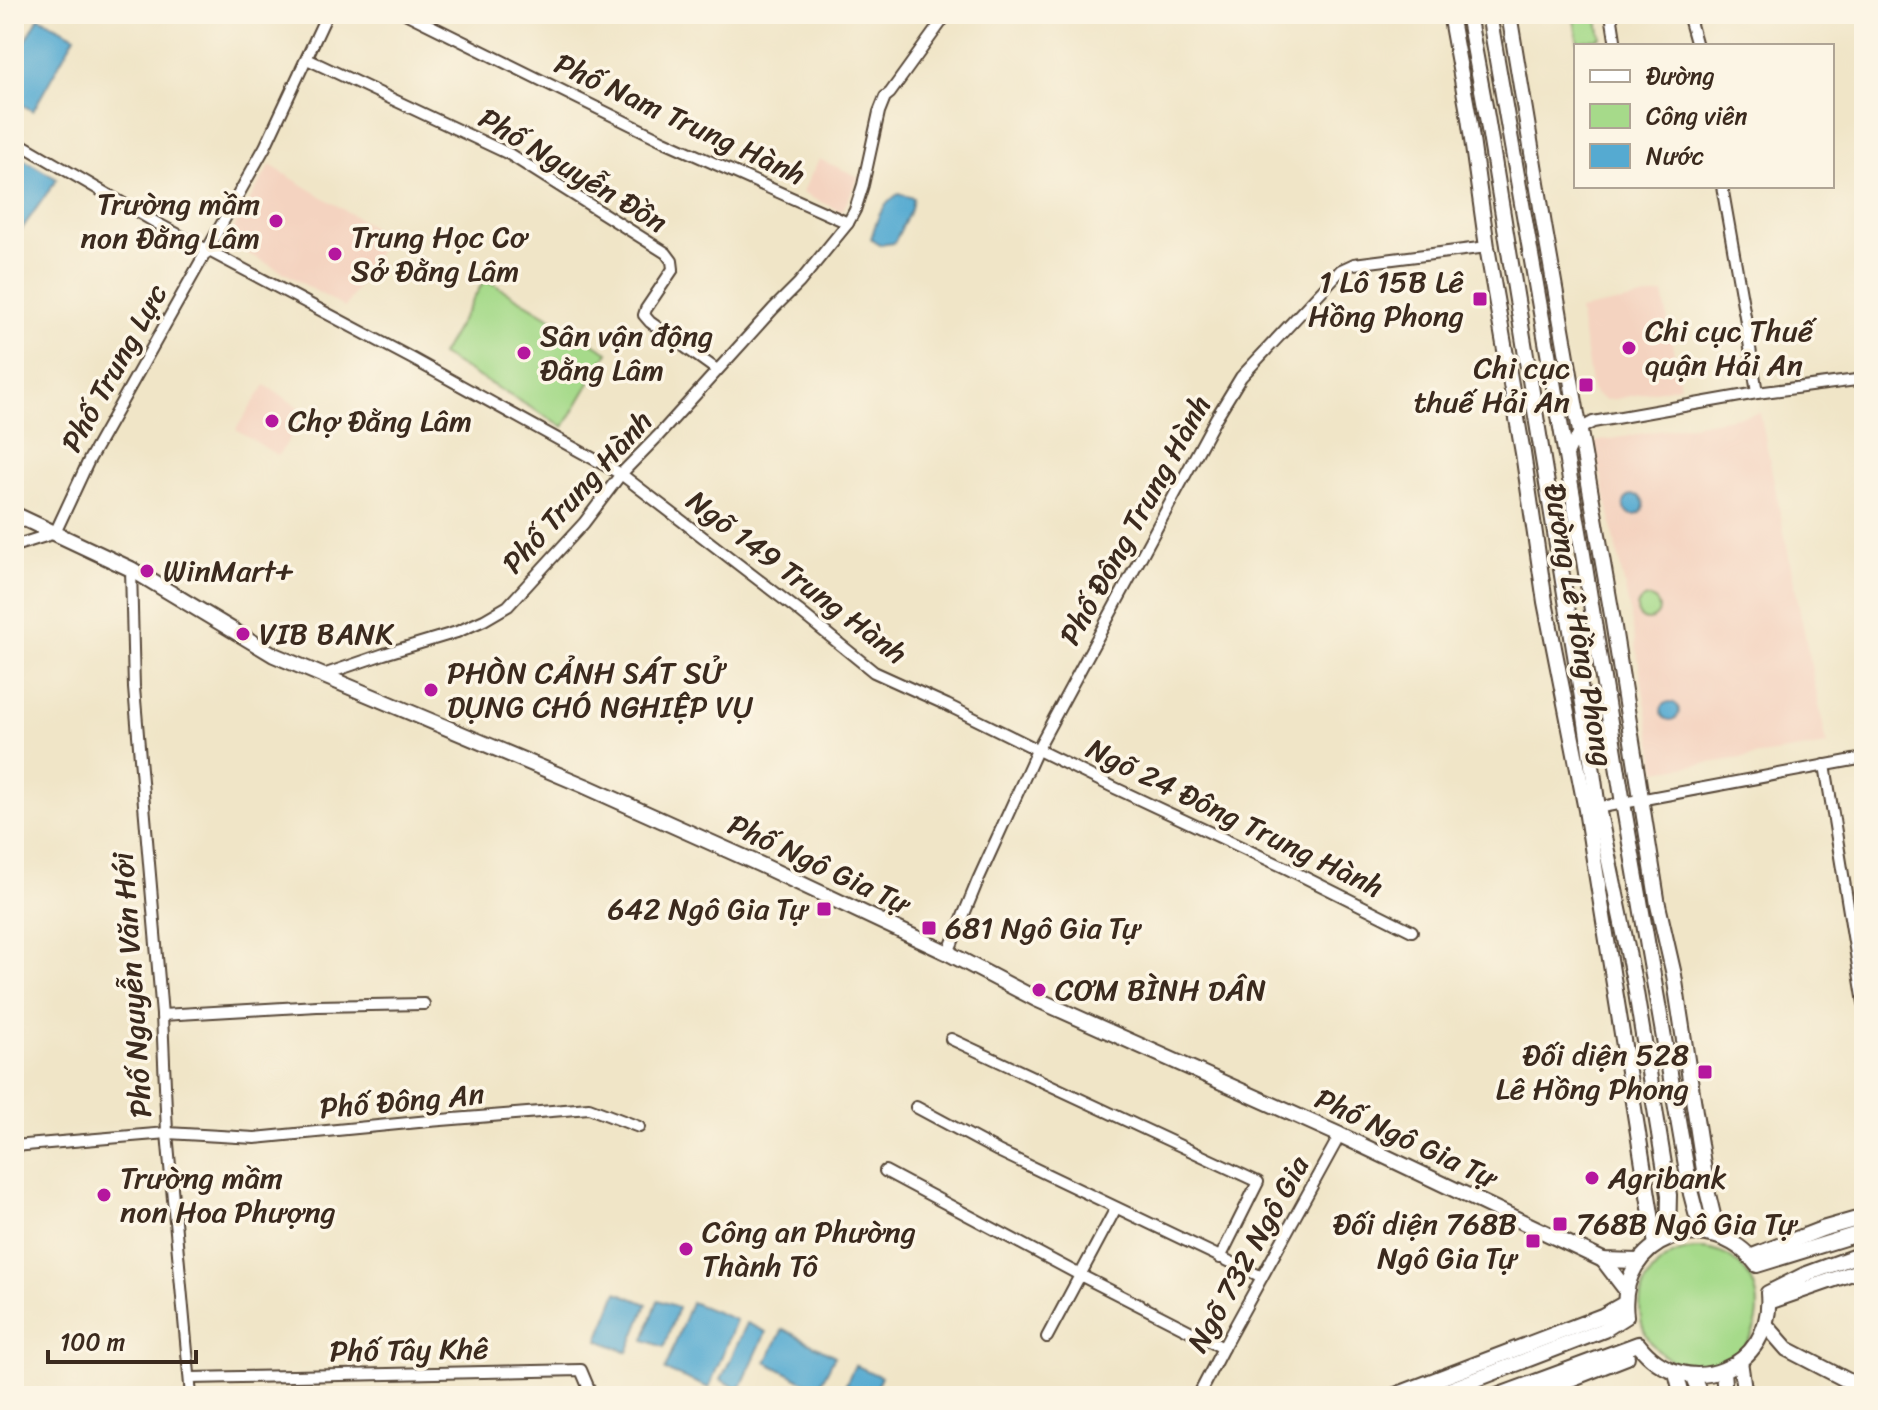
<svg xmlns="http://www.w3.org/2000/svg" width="1878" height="1410" viewBox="0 0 1878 1410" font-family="Sriracha,sans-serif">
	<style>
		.built { fill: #f4d3c0 }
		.green { fill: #a6da8a; stroke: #708254; stroke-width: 2 }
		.water { fill: #55aad1; stroke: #486a78; stroke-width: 2 }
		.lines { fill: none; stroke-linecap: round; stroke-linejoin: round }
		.minor-casing { stroke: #564637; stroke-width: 14 }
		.major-casing { stroke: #564637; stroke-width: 18 }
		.minor { stroke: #fff; stroke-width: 10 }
		.major { stroke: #fff; stroke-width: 14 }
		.poi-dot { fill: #b5179e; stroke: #fcf5e5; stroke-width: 3 }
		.labels { text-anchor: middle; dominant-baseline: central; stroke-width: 7; stroke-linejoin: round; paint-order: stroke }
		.street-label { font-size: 30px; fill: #3b2a1e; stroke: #fcf5e5 }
		.poi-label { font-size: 30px; fill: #3b2a1e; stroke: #fcf5e5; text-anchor: start }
	</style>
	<rect width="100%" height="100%" fill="#fcf5e5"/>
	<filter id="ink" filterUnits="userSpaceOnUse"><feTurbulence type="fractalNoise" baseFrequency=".0125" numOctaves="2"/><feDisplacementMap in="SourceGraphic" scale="16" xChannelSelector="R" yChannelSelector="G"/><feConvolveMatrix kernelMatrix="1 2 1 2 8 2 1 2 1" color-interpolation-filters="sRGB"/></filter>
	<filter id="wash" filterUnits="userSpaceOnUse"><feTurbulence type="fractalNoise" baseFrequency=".006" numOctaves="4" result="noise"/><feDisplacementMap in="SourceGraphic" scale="32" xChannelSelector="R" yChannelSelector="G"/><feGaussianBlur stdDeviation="1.8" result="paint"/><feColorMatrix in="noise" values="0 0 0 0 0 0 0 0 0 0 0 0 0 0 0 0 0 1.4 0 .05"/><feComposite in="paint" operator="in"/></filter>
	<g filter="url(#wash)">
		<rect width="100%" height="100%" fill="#f0e5c7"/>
		<g class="built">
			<path d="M819,159L859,177L842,212L802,193Z"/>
			<path d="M270,165L387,236L345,308L283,272L226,242Z"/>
			<path d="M1663,294L1680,386L1616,399L1606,400L1596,395L1592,390L1579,310Z"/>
			<path d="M265,385L307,413L278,456L236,429Z"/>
			<path d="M1760,413L1827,745L1657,771L1630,612L1594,442Z"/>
		</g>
		<g class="green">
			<path d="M1573,14H1597L1601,38L1578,42Z"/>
			<path d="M485,279L608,352L564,427L441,355Z"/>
			<circle cx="1648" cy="609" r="11"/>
			<circle cx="1699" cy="1308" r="59"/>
		</g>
		<g class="water">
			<path d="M39,17L75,36L33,111L14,100V62Z"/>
			<path d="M23,159L57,179L14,240V175Z"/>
			<path d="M898,194L913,198L911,209L894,243L879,245L871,239C877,219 880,207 898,194Z"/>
			<circle cx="1634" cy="505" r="10"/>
			<circle cx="1670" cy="711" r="9"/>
			<path d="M617,1292L647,1304L628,1352L598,1340Z"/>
			<path d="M658,1300L678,1307L664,1347L644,1340Z"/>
			<path d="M691,1302L736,1320L709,1388L665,1370Z"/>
			<path d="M747,1323L766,1332L740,1389L721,1380Z"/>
			<path d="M783,1329L835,1356L818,1389L766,1362Z"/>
			<path d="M855,1365L881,1377L871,1396H840Z"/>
		</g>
	</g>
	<g filter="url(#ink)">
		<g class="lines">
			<g class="minor-casing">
				<g id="minor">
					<path d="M407,14L664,141L848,223"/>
					<path d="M1611,14L1616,46"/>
					<path d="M1688,14L1697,46"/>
					<path d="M307,59L509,154L666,253L672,261L673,269L646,309L644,315L650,322L717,370"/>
					<path d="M14,140L160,225L411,358L621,474L799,611L874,672L947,705L1115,788L1288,869L1412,931"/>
					<path d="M1722,186L1746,322L1757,393"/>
					<path d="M1567,457L1580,429L1593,422L1757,393L1864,379"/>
					<path d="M14,546L55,533L89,460L265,147L327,14"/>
					<path d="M131,569L134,688L162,1015L167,1133L191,1396"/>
					<path d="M323,675L384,654L457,632L484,620L508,606L584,523L621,474L658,436L773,309L799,283L848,223L855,210L863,185L879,112L885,97L890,93L947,14"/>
					<path d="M1825,765L1864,1003"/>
					<path d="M1591,809L1864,758"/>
					<path d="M948,953L978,880L1038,748L1216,418L1241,377L1341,270L1354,264L1487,247"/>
					<path d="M162,1015L317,1006L424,1004"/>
					<path d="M951,1039L1258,1182L1220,1258"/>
					<path d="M916,1107L998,1151L1262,1277"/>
					<path d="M14,1146L167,1133L255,1138L429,1121L589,1108L639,1127"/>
					<path d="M885,1171L1080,1275L1223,1348"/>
					<path d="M1047,1337L1116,1208"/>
					<path d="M191,1378L581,1370L592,1396"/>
					<path d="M1198,1396L1223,1348L1340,1135"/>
				</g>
			</g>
			<g class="major-casing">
				<g id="major">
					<path d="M1450,14L1469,118L1487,247L1523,453L1545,602L1586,810L1656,1245"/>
					<path d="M1468,14L1487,117L1585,716L1598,808L1635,986L1669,1195L1668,1238"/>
					<path d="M1489,14L1583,554L1623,803L1691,1194L1696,1213L1706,1233"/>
					<path d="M1509,14L1544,225L1612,615L1658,905L1674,975L1707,1190L1718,1236"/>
					<path d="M14,514L131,569L274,655L585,786L759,864L948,953L1036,999L1340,1135L1603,1260L1639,1261"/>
					<path d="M1750,1257L1822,1229L1864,1217"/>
					<path d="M1603,1260L1626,1290"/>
					<path d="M1769,1302L1864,1269"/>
					<path d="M1766,1325L1787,1349L1864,1389"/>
					<path d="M1740,1361L1745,1396"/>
					<path d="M1723,1371L1725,1396"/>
					<path d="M1676,1372L1682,1396"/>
					<path d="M1692,1375L1701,1396"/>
					<path d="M1393,1396L1602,1316L1625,1303"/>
					<path d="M1433,1396L1604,1330L1626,1316C1616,1238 1710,1203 1757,1265L1864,1232"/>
					<path d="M1497,1396L1638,1344C1685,1405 1775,1369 1768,1293L1804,1275L1864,1253"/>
					<path d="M1527,1396L1627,1357"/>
				</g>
			</g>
			<use href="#minor" class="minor"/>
			<use href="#major" class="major"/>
		</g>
	</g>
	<g class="poi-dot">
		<circle cx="276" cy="221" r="8"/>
		<circle cx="335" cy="254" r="8"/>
		<rect x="1472" y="291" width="16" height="16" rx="4"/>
		<circle cx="1629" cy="348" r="8"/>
		<circle cx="524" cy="353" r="8"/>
		<rect x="1578" y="377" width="16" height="16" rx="4"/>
		<circle cx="272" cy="421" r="8"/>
		<circle cx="147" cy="571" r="8"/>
		<circle cx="243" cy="634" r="8"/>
		<circle cx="431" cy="690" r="8"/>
		<rect x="816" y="901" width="16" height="16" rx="4"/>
		<rect x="921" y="920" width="16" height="16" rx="4"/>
		<circle cx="1039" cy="990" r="8"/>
		<rect x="1697" y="1064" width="16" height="16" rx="4"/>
		<circle cx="1592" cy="1178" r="8"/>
		<circle cx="104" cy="1195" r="8"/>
		<rect x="1552" y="1216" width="16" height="16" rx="4"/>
		<rect x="1525" y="1233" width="16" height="16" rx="4"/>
		<circle cx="686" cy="1249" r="8"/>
	</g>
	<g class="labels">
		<g class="street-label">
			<text transform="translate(680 119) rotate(25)">Phố Nam Trung Hành</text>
			<text transform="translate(573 170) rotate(31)">Phố Nguyễn Đồn</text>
			<text transform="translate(114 368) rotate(-61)">Phố Trung Lực</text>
			<text transform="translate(577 492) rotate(-48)">Phố Trung Hành</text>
			<text transform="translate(1135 520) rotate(-61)">Phố Đông Trung Hành</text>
			<text transform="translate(797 577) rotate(37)">Ngõ 149 Trung Hành</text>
			<text transform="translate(1579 625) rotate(80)">Đường Lê Hồng Phong</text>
			<text transform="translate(1235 818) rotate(26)">Ngõ 24 Đông Trung Hành</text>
			<text transform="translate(819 864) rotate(25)">Phố Ngô Gia Tự</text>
			<text transform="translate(132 985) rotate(-94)">Phố Nguyễn Văn Hới</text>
			<text transform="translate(402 1101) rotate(-5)">Phố Đông An</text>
			<text transform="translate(1406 1138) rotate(25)">Phố Ngô Gia Tự</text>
			<text transform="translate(1248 1254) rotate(-61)">Ngõ 732 Ngô Gia</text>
			<text transform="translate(409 1350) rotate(-1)">Phố Tây Khê</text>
		</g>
		<g class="poi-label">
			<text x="260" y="204" text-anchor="end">Trường mầm<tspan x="260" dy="34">non Đằng Lâm</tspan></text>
			<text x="351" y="237">Trung Học Cơ<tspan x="351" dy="34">Sở Đằng Lâm</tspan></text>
			<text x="1464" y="282" text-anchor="end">1 Lô 15B Lê<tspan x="1464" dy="34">Hồng Phong</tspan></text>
			<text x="1645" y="331">Chi cục Thuế<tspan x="1645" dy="34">quận Hải An</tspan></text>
			<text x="540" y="336">Sân vận động<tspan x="540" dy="34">Đằng Lâm</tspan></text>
			<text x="1570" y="368" text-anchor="end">Chi cục<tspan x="1570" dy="34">thuế Hải An</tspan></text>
			<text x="288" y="421">Chợ Đằng Lâm</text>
			<text x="163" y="571">WinMart+</text>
			<text x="259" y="634">VIB BANK</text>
			<text x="447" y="673">PHÒN CẢNH SÁT SỬ<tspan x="447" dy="34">DỤNG CHÓ NGHIỆP VỤ</tspan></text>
			<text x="808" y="909" text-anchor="end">642 Ngô Gia Tự</text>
			<text x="945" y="928">681 Ngô Gia Tự</text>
			<text x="1055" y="990">CƠM BÌNH DÂN</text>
			<text x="1689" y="1055" text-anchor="end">Đối diện 528<tspan x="1689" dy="34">Lê Hồng Phong</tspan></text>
			<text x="120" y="1178">Trường mầm<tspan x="120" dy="34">non Hoa Phượng</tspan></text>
			<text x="1608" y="1178">Agribank</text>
			<text x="1517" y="1224" text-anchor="end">Đối diện 768B<tspan x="1517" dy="34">Ngô Gia Tự</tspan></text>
			<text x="1576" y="1224">768B Ngô Gia Tự</text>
			<text x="702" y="1232">Công an Phường<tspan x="702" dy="34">Thành Tô</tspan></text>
		</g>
	</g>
	<rect width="1878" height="1410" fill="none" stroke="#fcf5e5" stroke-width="48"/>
	<rect x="1574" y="44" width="260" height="144" fill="#fcf5e5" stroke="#afa495" stroke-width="2"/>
	<rect x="1590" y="70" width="40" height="12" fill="#ffffff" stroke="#afa495" stroke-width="2"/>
	<text x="1646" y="84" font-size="24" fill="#3b2a1e">Đường</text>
	<rect x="1590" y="104" width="40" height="24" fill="#a6da8a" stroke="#afa495" stroke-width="2"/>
	<text x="1646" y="124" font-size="24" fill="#3b2a1e">Công viên</text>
	<rect x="1590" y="144" width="40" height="24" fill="#55aad1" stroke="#afa495" stroke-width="2"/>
	<text x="1646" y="164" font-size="24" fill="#3b2a1e">Nước</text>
	<path d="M48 1350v12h148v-12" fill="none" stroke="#3b2a1e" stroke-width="4"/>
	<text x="60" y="1350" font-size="24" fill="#3b2a1e" stroke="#fcf5e5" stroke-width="6" paint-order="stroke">100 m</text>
</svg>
